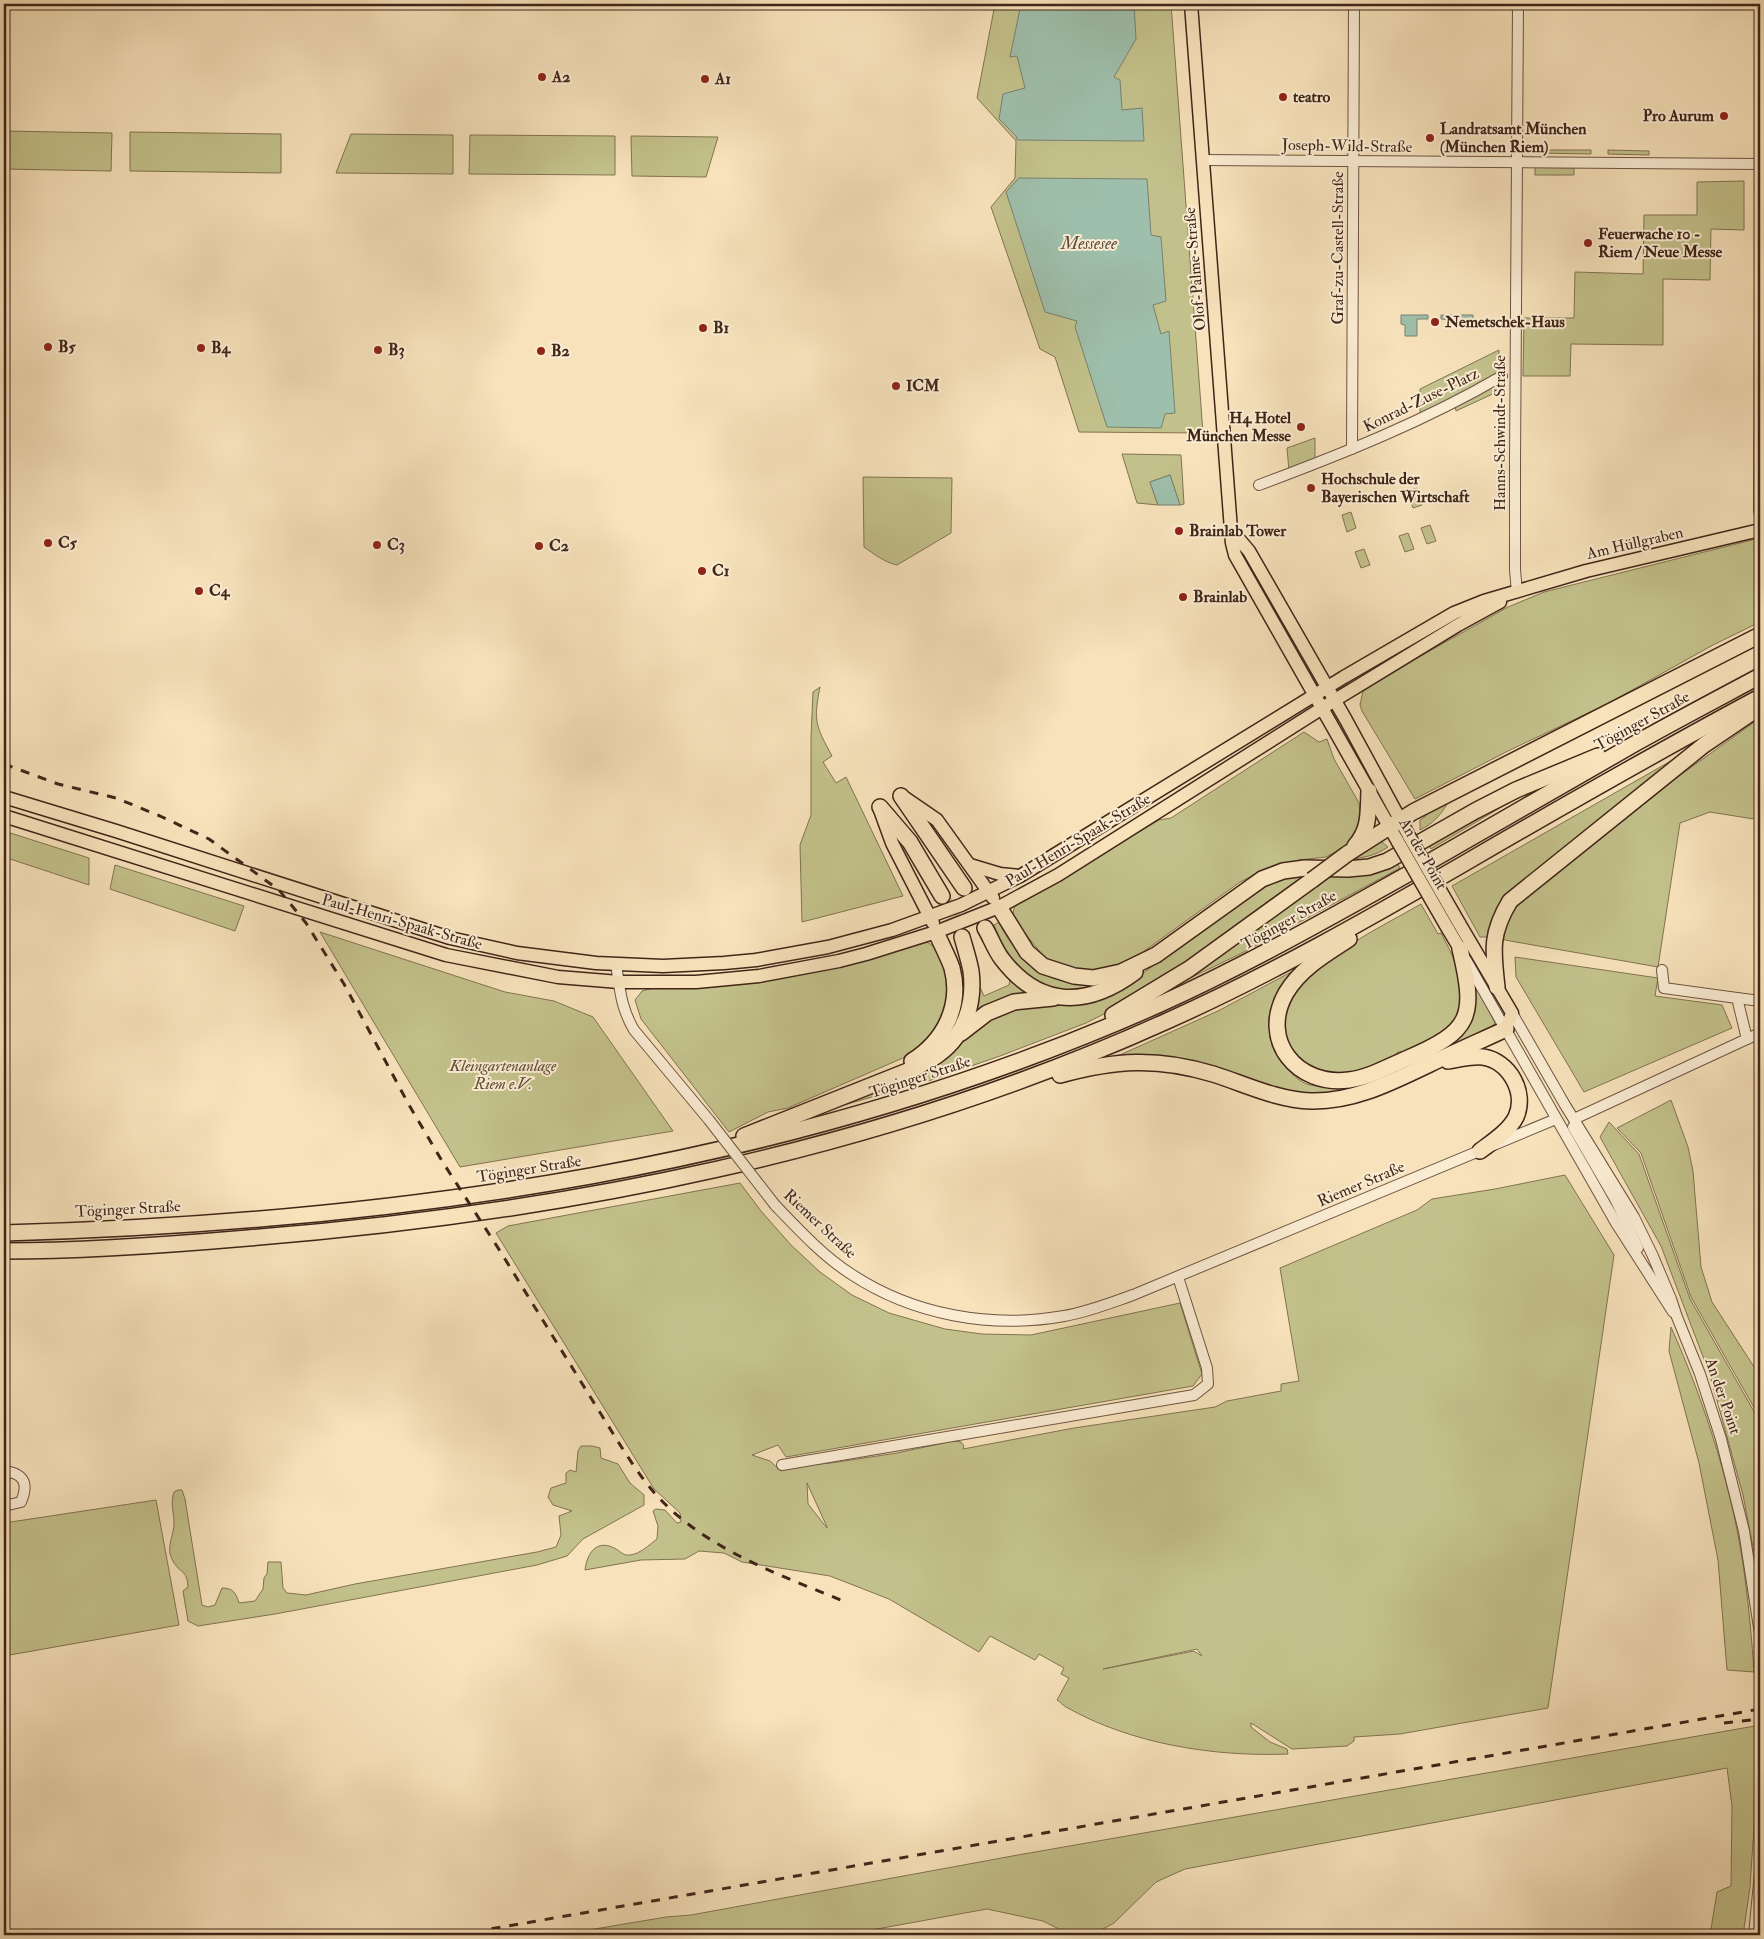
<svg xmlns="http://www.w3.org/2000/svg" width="1764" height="1939" viewBox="0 0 1764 1939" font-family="'IM FELL Double Pica',serif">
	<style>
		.green { fill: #c3c18b; stroke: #827352; fill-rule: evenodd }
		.water { fill: #9ebfab; stroke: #788170 }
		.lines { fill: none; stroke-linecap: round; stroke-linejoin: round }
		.highway-tunnel { stroke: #d2bc9a; stroke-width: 15; stroke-dasharray: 15 8; stroke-linecap: butt }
		.minor-casing { stroke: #6e5441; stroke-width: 12 }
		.major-casing { stroke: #402518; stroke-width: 15 }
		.highway-casing { stroke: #402518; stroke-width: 18 }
		.minor { stroke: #faecd3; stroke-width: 10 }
		.major { stroke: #f7e2bb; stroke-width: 12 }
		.highway { stroke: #f7e2bb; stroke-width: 15 }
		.rail { stroke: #402518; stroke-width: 3; stroke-dasharray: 9 9; stroke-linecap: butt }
		.minor-bridge-casing { stroke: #6e5441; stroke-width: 12; stroke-linecap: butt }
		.major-bridge-casing { stroke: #402518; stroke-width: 15; stroke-linecap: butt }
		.highway-bridge-casing { stroke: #402518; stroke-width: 18; stroke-linecap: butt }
		.minor-bridge { stroke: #faecd3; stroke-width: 10 }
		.major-bridge { stroke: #f7e2bb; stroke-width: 12 }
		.highway-bridge { stroke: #f7e2bb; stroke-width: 15 }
		.poi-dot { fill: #8f2418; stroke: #faecd3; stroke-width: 2 }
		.labels { text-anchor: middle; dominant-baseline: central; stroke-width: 4; stroke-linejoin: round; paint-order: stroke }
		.poi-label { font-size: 16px; font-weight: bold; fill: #402518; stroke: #faecd3; text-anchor: start }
		.street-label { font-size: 16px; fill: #402518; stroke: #faecd3 }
		.park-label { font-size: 16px; font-style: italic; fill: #614c35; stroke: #faecd3 }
		.water-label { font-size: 18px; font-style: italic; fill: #584c3d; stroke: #faecd3 }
	</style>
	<rect width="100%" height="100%" fill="#f7e2bb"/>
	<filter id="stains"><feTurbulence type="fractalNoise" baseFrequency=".004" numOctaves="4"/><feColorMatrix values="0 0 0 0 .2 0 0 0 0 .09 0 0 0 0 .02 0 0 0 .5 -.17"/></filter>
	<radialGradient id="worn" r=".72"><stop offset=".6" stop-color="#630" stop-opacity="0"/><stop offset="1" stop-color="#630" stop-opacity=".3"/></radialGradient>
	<g class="green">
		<path d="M995,4H1171L1203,433L1079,432L1055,357L1040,349L991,207L1015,178L1016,141L977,98Z"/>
		<path d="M4,131L112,133L111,171L4,169Z"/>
		<path d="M130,132L281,134V173L130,171Z"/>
		<path d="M351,134L453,135V174L336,173Z"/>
		<path d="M470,135L615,136V175L469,174Z"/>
		<path d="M631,136L718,137L706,177L632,176Z"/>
		<path d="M1536,150H1591V154L1536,153Z"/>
		<path d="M1608,150L1649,151V155L1608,154Z"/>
		<path d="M1535,167L1574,168V175H1535Z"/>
		<path d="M1744,181V230L1711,229L1710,280L1663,279V345L1571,344L1570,376H1523L1524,318H1574L1575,272L1643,274L1644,215H1697V182Z"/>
		<path d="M1499,350V375L1420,417V389Z"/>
		<path d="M1499,381V391L1456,411L1455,406Z"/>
		<path d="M1315,438V461L1289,471L1287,448Z"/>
		<path d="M1122,454L1181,455L1184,504L1180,505L1170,475L1150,482L1158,505L1137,503Z"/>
		<path d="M863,477L952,478L951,533L897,565C884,562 874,554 864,547Z"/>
		<path d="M1417,488L1422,505L1413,508L1407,492Z"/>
		<path d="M1351,512L1356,528L1347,532L1342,515Z"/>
		<path d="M1430,525L1436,541L1427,544L1421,528Z"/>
		<path d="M1408,533L1414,549L1405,552L1399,536Z"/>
		<path d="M1760,538V622L1713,645L1607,704L1508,751L1415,799L1362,711L1360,705L1363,691L1408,663L1508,607L1544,592Z"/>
		<path d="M1364,549L1370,565L1361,568L1355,552Z"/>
		<path d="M820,687C813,722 816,726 832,756L823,762L836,783L846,777L903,896L802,922L800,845L811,815V738L813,692Z"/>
		<path d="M1760,718V820L1710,812L1680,823L1658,967L1499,939L1505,923L1519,904L1679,776Z"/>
		<path d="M1304,732L1319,742L1327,739L1334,759L1359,803L1361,822L1351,843L1326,857L1299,860L1270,867L1240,882L1143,952L1110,970L1079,972L1046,959L1012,918L1015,904L1159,820L1171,818Z"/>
		<path d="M1683,754L1525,881L1490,937H1480L1452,886Z"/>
		<path d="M1545,781L1431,849L1428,843Z"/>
		<path d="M1449,800C1443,813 1433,824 1420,830V820L1426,816V812Z"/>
		<path d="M4,831L89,858V885L4,857Z"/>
		<path d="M1382,842L1388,847C1375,856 1362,858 1347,860L1367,847Z"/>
		<path d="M1397,863L1400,868L1244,952L1176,985L1317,885L1336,874L1355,876L1376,871Z"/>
		<path d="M115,865L244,906L235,931L110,889Z"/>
		<path d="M1293,875L1305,876L1210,948L1126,1003L1086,1023L1000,1056L931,1080L820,1112L937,1064L950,1056L964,1038L995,1016L1015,1007L1079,1005L1097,1001L1127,985L1261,886Z"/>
		<path d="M1421,904L1438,934L1441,933C1462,972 1481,1016 1430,1041C1419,1047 1411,1052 1398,1052C1395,1055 1391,1059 1387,1061C1374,1068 1338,1080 1325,1076C1288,1065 1272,1030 1291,996C1294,990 1300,986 1304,982C1336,948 1381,927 1421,904Z"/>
		<path d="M999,922C1021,967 1053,989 1104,984C1099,986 1094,989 1090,990C1057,1000 1021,978 1004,950C1000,942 997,933 994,925Z"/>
		<path d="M320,932L505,992L554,1001L593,1017L673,1131L460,1167Z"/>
		<path d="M927,942L936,948L949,979L948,1004L935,1032L912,1054L788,1108L768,1112L729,1132L641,1019L635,1000L642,991L657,987C706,985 756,984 805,974C847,966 887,954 927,942Z"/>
		<path d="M1515,957L1658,978L1655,996L1722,1005L1732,1028L1584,1092L1516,977Z"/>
		<path d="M1295,970C1286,981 1271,1002 1269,1017C1267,1038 1286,1077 1307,1084C1320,1088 1336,1088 1349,1087L1455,1039L1473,980L1495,1023L1489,1030L1370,1083L1335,1093L1304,1094L1113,1058L1218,1011Z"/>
		<path d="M1010,979L1021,989L1033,995L971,1019L979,998V985L984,996L1009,985Z"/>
		<path d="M1671,1100L1688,1147L1693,1171L1701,1267L1712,1302L1760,1376V1418L1691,1297L1641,1153L1617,1128Z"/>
		<path d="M1609,1122L1639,1154L1690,1299L1760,1422V1584L1743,1495L1710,1375L1661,1246L1600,1137Z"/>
		<path d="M1565,1175L1614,1255L1548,1708L1400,1734L1354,1737V1741L1347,1746L1292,1749L1251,1723V1727L1270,1742L1287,1749L1288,1754C1214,1757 1131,1744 1066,1707C1062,1705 1061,1702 1057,1700L1069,1678L1061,1674L1064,1668L1039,1654L1035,1660L990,1636L979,1652L889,1599L830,1576L742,1562L724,1553L699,1551L685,1559L641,1560L585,1570C587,1553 597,1538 616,1549C621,1552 624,1556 630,1555C640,1554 649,1545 657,1539L658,1526L653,1511L656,1509L665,1510L677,1523L681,1522L680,1513L654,1489L496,1233L508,1226L740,1183L761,1211L791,1245L820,1272L852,1295L889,1313L945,1329L982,1334L1031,1335L1180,1303L1202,1374L1193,1386L786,1457L778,1445L752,1455L770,1461L781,1471L792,1466L831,1463L897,1453L953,1441L961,1442L964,1446L963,1449L1074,1428L1215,1407L1227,1401L1281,1391V1384L1299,1381L1280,1268L1417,1210L1432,1199L1495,1189ZM807,1483L827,1527V1528L808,1504ZM1197,1649L1202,1656L1194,1651L1103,1669Z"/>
		<path d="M1671,1327C1706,1405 1734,1494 1745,1578C1749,1609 1752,1641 1754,1672L1727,1670L1718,1560L1699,1463L1669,1351Z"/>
		<path d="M581,1446H592L600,1448L601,1458L618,1464L630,1483L644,1495V1505L583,1539L567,1556L537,1565L275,1614L198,1626L188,1621L183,1591L188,1587C187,1569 180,1574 173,1561C165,1548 174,1536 174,1523C174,1511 170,1504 174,1492L178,1490H182L185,1499L202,1605L208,1607L215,1605L222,1588C233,1588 236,1593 239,1603L255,1601L263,1589L264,1578L267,1574L268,1562H281L283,1588L287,1593L306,1595L355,1584L537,1552L556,1547L561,1535L559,1516L572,1511L553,1505L548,1497L551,1488L566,1483V1473L570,1470L576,1472L578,1451Z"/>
		<path d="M156,1500L179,1625L4,1656V1523Z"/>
		<path d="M1755,1726L1754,1827L1750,1887L1743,1935H1710L1717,1892L1731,1886L1732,1806L1727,1768L1185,1869L1156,1882L1114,1923L1092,1935H1071L1043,1921L987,1909L844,1935H559L666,1917L691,1915L1018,1855Z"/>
	</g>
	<g class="water">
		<path d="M1021,4H1134L1136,39L1114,77L1120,80L1122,110L1142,108L1144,141L1017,140L1016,136L999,119L1003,94L1025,88L1017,56L1010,57Z"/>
		<path d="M1019,178L1147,179L1151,235L1161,237L1166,301L1153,305L1161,334L1169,331L1175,413L1165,414L1161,428L1107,427L1075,327L1077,321L1045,312L1006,192Z"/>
		<path d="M1401,315H1428V319H1417V336H1405V325L1401,324Z"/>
		<path d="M1441,315H1473V325H1453V320L1441,319Z"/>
		<path d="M1170,475L1180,505H1158L1150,482Z"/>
	</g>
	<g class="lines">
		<path class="highway-tunnel" d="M942,896L962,937"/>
		<g class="minor-casing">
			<g id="minor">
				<path d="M1203,160L1760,164"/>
				<path d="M1760,312L1759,510L1760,516"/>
				<path d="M1352,449L1354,4"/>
				<path d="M1259,485C1342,454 1425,421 1502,376"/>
				<path d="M1517,592L1515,570V463L1518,4"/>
				<path d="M1466,960L1616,1223L1673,1312"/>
				<path d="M616,964C620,990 621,1008 634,1030L709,1120"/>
				<path d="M1662,970L1664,988L1737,998L1747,1039"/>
				<path d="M1737,998L1760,1001"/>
				<path d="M1512,1013L1565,1105L1634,1217L1652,1254L1671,1299L1677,1317L1700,1374L1721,1439L1744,1531L1760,1634"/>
				<path d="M1574,1119L1760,1033"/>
				<path d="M1573,1127L1615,1199L1638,1248"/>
				<path d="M775,1205C799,1230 823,1256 851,1274C913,1315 991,1329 1064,1316C1088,1312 1110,1303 1133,1295L1556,1119"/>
				<path d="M782,1465L1194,1395L1208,1384L1207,1368L1178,1277"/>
				<path d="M4,1477L10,1472C27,1476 27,1488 21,1502L4,1506"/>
				<path d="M1754,1935L1760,1872"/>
			</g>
		</g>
		<g class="major-casing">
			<g id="major">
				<path d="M1191,4L1232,543L1235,555L1398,842"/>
				<path d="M1232,531L1249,551L1346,720L1409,836"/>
				<path d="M4,797L116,831L450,938L517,953L596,963L663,966L724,963L756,960L828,947L892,930L961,905L1020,876L1344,677L1454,613L1484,601L1586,571L1760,530"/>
				<path d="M905,798L937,820L993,898"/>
				<path d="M880,810L892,843L933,923"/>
				<path d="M4,816L446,955L558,977L619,982H696L759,976L839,961L866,954L936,932L999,907L1058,875L1335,700L1458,625L1500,602"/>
				<path d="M970,865L1000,874L1019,876"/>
				<path d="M1459,923L1512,1013L1506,1029"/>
				<path d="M1448,929L1460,949"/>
			</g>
		</g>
		<g class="highway-casing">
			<g id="highway">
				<path d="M901,796L964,888"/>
				<path d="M880,807L910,842L942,896"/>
				<path d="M1355,846C1370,829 1368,813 1369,791"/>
				<path d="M1347,854L1413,812L1760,635"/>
				<path d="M999,907L1027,952L1043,966L1074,976L1093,978L1121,972L1156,955L1262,879L1283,871L1305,868L1348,869L1369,867L1387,861L1475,811L1516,790L1598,756"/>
				<path d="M985,928C991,938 995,950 1002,959C1040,1009 1088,1007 1135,972"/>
				<path d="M1349,939C1326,954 1301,968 1286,993C1259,1040 1297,1087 1349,1080C1368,1078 1387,1067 1406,1059C1472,1031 1476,1017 1460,949"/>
				<path d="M1497,987C1493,951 1490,934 1510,901L1704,745L1757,709"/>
				<path d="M1113,1015L1189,969L1312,880"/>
				<path d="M961,1033L987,1013L1014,1002L1053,998"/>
				<path d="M912,1061C944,1041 962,1006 952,968C948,956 941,944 936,932"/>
				<path d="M1448,1061C1459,1059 1472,1056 1483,1057C1509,1061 1527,1092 1516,1117C1509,1131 1492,1142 1480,1151"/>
				<path d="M1060,1075C1115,1060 1157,1057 1213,1074C1245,1084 1277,1100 1311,1101C1354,1102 1392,1082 1430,1064C1455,1052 1480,1041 1506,1029"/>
				<path d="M744,1136L915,1068C923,1063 932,1060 939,1054C965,1035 975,1003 971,971C969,960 965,948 962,937"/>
				<path d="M4,1233C399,1222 794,1167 1158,1005C1244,966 1326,920 1408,874C1484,831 1560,786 1636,743C1677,720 1719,698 1760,676"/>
				<path d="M4,1251C85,1251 167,1245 248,1238C562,1213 878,1152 1167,1021C1270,975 1368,919 1465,863C1563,806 1661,750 1760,697"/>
			</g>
		</g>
		<use href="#minor" class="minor"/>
		<use href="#major" class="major"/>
		<use href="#highway" class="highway"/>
		<g class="rail">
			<path d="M4,764L58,784L116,798L160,816L209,839L279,890L306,923L344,984L409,1105L442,1161L500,1251L617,1440C630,1460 644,1483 662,1501C712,1552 783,1576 848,1603"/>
			<path d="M1724,1723L1760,1719"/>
			<path d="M456,1935L1760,1709"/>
		</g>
		<g class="minor-bridge-casing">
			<path id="minor-bridge" d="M709,1120L775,1205"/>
		</g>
		<g class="major-bridge-casing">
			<g id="major-bridge">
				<path d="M1409,836L1459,923"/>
				<path d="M1398,842L1448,929"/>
			</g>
		</g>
		<g class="highway-bridge-casing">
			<path id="highway-bridge" d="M1312,880L1347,854"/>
		</g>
		<use href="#minor-bridge" class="minor-bridge"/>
		<use href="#major-bridge" class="major-bridge"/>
		<use href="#highway-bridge" class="highway-bridge"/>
	</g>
	<g class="poi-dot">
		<circle cx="542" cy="77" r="5"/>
		<circle cx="705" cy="79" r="5"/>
		<circle cx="1283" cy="97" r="5"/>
		<circle cx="1724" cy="116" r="5"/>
		<circle cx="1430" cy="138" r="5"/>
		<circle cx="1588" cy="243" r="5"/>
		<circle cx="1435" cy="322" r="5"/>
		<circle cx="703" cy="328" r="5"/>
		<circle cx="48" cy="347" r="5"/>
		<circle cx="201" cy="348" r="5"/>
		<circle cx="378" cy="350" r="5"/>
		<circle cx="541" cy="351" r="5"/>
		<circle cx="896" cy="386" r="5"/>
		<circle cx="1301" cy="427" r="5"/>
		<circle cx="1311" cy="488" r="5"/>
		<circle cx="1179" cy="531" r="5"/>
		<circle cx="48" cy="543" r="5"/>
		<circle cx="377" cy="545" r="5"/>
		<circle cx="539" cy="546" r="5"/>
		<circle cx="702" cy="571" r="5"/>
		<circle cx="199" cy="591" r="5"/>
		<circle cx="1183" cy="597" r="5"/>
	</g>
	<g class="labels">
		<g class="poi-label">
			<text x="552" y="77">A2</text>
			<text x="715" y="79">A1</text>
			<text x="1293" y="97">teatro</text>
			<text x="1714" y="116" text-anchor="end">Pro Aurum</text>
			<text x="1440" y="129">Landratsamt München<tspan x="1440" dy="18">(München Riem)</tspan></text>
			<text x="1598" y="234">Feuerwache 10 -<tspan x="1598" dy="18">Riem / Neue Messe</tspan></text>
			<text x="1445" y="322">Nemetschek-Haus</text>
			<text x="713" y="328">B1</text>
			<text x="58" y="347">B5</text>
			<text x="211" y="348">B4</text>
			<text x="388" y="350">B3</text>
			<text x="551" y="351">B2</text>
			<text x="906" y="386">ICM</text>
			<text x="1291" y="418" text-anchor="end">H4 Hotel<tspan x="1291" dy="18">München Messe</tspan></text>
			<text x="1321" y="479">Hochschule der<tspan x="1321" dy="18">Bayerischen Wirtschaft</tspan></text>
			<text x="1189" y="531">Brainlab Tower</text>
			<text x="58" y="543">C5</text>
			<text x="387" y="545">C3</text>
			<text x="549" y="546">C2</text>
			<text x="712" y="571">C1</text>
			<text x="209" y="591">C4</text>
			<text x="1193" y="597">Brainlab</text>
		</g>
		<g class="street-label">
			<text transform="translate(1347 146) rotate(1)">Joseph-Wild-Straße</text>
			<text transform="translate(1338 248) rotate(-90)">Graf-zu-Castell-Straße</text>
			<text transform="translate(1195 269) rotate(-95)">Olof-Palme-Straße</text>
			<text transform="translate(1421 400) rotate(-26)">Konrad-Zuse-Platz</text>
			<text transform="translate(1500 433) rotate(-90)">Hanns-Schwindt-Straße</text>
			<text transform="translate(1635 543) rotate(-13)">Am Hüllgraben</text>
			<text transform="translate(1642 721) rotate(-29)">Töginger Straße</text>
			<text transform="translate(1078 840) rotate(-31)">Paul-Henri-Spaak-Straße</text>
			<text transform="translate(1423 854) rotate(60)">An der Point</text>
			<text transform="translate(1289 920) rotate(-29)">Töginger Straße</text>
			<text transform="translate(402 922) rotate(16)">Paul-Henri-Spaak-Straße</text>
			<text transform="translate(920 1077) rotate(-18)">Töginger Straße</text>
			<text transform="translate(529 1169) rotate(-9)">Töginger Straße</text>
			<text transform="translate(1361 1184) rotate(-23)">Riemer Straße</text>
			<text transform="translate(128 1209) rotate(-3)">Töginger Straße</text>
			<text transform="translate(820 1224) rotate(43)">Riemer Straße</text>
			<text transform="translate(1723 1396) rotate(71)">An der Point</text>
		</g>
		<g class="park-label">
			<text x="503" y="1066">Kleingartenanlage<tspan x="503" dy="18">Riem e.V.</tspan></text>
		</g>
		<g class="water-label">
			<text x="1089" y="243">Messesee</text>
		</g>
	</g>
	<rect width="1764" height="1939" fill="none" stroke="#f7e2bb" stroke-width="20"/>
	<rect x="5" y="5" width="1754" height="1929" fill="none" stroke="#402518" stroke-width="2.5"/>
	<rect x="10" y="10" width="1744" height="1919" fill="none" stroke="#402518"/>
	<rect width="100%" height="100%" filter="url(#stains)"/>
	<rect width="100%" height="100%" fill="url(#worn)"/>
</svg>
